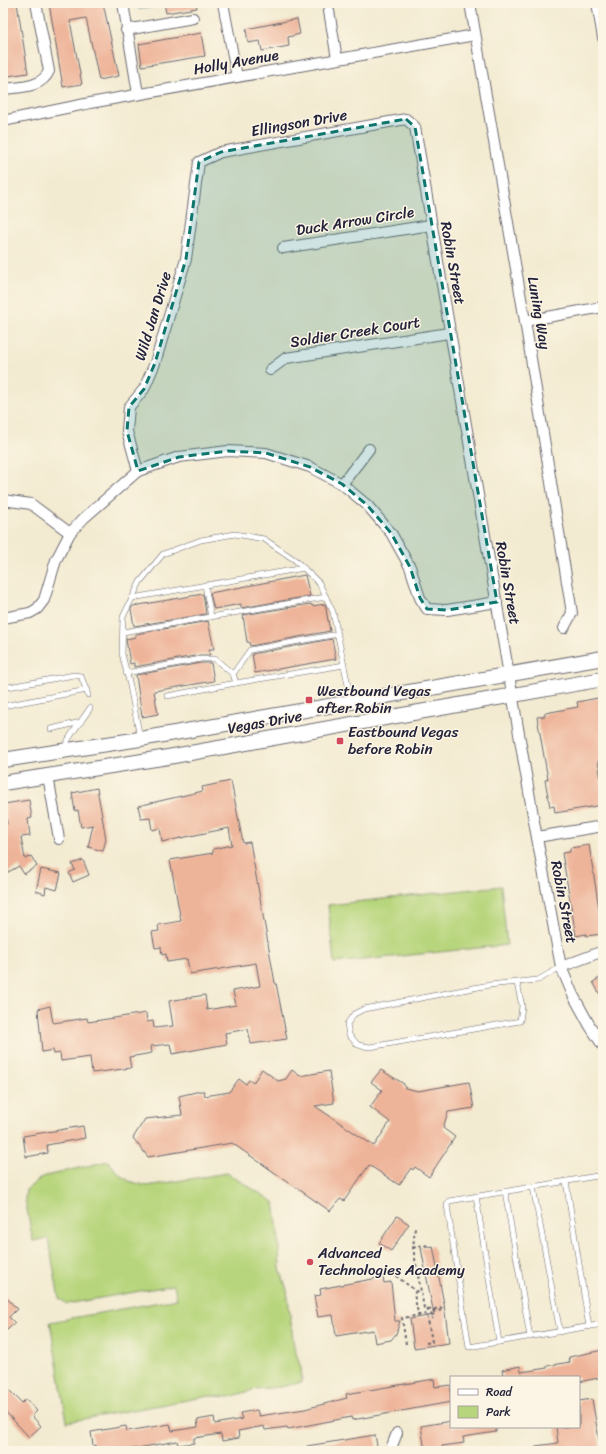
<svg xmlns="http://www.w3.org/2000/svg" width="606" height="1454" viewBox="0 0 606 1454" font-family="Sriracha,sans-serif">
	<style>
		.green { fill: #b7d57c; stroke: #6c7c5c }
		.water { fill: #5dbadb; stroke: #406e8b }
		.building { fill: #eeb499 }
		.lines { fill: none; stroke-linecap: round; stroke-linejoin: round }
		.lane-casing { stroke: #6b6870; stroke-width: 6 }
		.street-casing { stroke: #6b6870; stroke-width: 12 }
		.secondary-casing { stroke: #6b6870; stroke-width: 16 }
		.path { stroke: #6b6870; stroke-width: 2; stroke-dasharray: 3 3; stroke-linecap: butt }
		.lane { stroke: #fff; stroke-width: 5 }
		.street { stroke: #fff; stroke-width: 10 }
		.secondary { stroke: #fff; stroke-width: 14 }
		.marked { fill: #0f766e; fill-opacity: 0.2; stroke: #0f766e; stroke-width: 3; stroke-dasharray: 8 5; stroke-linejoin: round }
		.poi-dot { fill: #d1495b; stroke: #fcf5e5; stroke-width: 1.5 }
		.labels { text-anchor: middle; dominant-baseline: central; stroke-width: 3; stroke-linejoin: round; paint-order: stroke }
		.street-label { font-size: 15px; fill: #22223b; stroke: #fcf5e5 }
		.poi-label { font-size: 15px; fill: #22223b; stroke: #fcf5e5; text-anchor: start }
	</style>
	<rect width="100%" height="100%" fill="#fcf5e5"/>
	<filter id="ink" filterUnits="userSpaceOnUse"><feTurbulence type="fractalNoise" baseFrequency=".025" numOctaves="2"/><feDisplacementMap in="SourceGraphic" scale="8" xChannelSelector="R" yChannelSelector="G"/><feConvolveMatrix kernelMatrix="1 2 1 2 8 2 1 2 1" color-interpolation-filters="sRGB"/></filter>
	<filter id="wash" filterUnits="userSpaceOnUse"><feTurbulence type="fractalNoise" baseFrequency=".012" numOctaves="4" result="noise"/><feDisplacementMap in="SourceGraphic" scale="16" xChannelSelector="R" yChannelSelector="G"/><feGaussianBlur stdDeviation="0.9" result="paint"/><feColorMatrix in="noise" values="0 0 0 0 0 0 0 0 0 0 0 0 0 0 0 0 0 1.4 0 .05"/><feComposite in="paint" operator="in"/></filter>
	<g filter="url(#wash)">
		<rect width="100%" height="100%" fill="#f3ebd1"/>
		<g class="green">
			<path d="M501,886L507,945L334,963L328,905Z"/>
			<path d="M108,1161L119,1174L129,1181L147,1186L227,1173L274,1202L278,1232L280,1268L287,1290L294,1347L301,1368L302,1382L281,1387L256,1389L230,1397L209,1396L67,1422L50,1322L177,1299L174,1285L67,1304L59,1298L48,1238L33,1241L25,1199L26,1190L42,1177Z"/>
		</g>
		<path class="water" d="M138,3H153L154,7L139,9Z"/>
		<g id="blocks">
			<g class="building">
				<path d="M3,3H17L28,73L8,76L3,47Z"/>
				<path d="M49,3H103L119,76L99,80L86,18L70,21L82,84L63,87Z"/>
				<path d="M164,3H196L197,8L166,13Z"/>
				<path d="M297,19L300,34L288,37L289,46L262,51L260,41L248,43L246,29Z"/>
				<path d="M201,33L205,56L142,66L139,44Z"/>
				<path d="M305,575L310,596L241,608V604L214,609L210,593Z"/>
				<path d="M203,594L206,614L134,626L131,609L133,606Z"/>
				<path d="M311,604L312,606L325,604L330,631L250,646L249,642H247L243,615Z"/>
				<path d="M208,621L214,649H209L210,655H200L134,667V663L130,664L126,639L136,637V634Z"/>
				<path d="M332,639L336,659L255,673L252,654Z"/>
				<path d="M201,663H211L214,681L154,691L158,714L142,717L136,675Z"/>
				<path d="M603,697V760L598,761L603,792V795H601L603,805L555,813L554,806L550,807L545,780L548,779L537,717L545,716V713L578,707L577,702Z"/>
				<path d="M231,781L243,843L250,842L275,983H276L287,1039L251,1044L248,1029L225,1033L227,1044L172,1054L170,1044L151,1046L152,1053L129,1057L131,1068L92,1073L90,1057L61,1061L60,1053L54,1054L53,1050L42,1052L38,1009L50,1006L53,1023L87,1018L88,1022L146,1013L147,1022L153,1021L154,1028L173,1026L169,1001L205,995L207,1010L236,1005L233,991L260,986L256,963L190,974L187,959L167,962L166,954L162,955L161,947L155,948L152,932L159,931L158,925L181,921L170,860L213,853V849L232,845L229,828L162,842L160,828L152,830L150,818L141,819L138,806L203,791L202,787Z"/>
				<path d="M97,788L106,839L103,851L88,847L93,825L81,827L78,810L75,811L72,793Z"/>
				<path d="M29,800L32,818L28,819L30,836L21,837L25,859L31,856L37,866L24,874L19,866L3,875V824H7L4,804Z"/>
				<path d="M589,845L603,934L586,936V934L576,936L562,853L570,852V848Z"/>
				<path d="M83,860L89,875L73,882L69,873L75,870L72,864Z"/>
				<path d="M41,869L61,873L57,890L46,887L45,894L36,891Z"/>
				<path d="M603,976V1000L593,982Z"/>
				<path d="M262,1069L278,1081L286,1079L292,1070L300,1076L329,1071L334,1103L315,1106L374,1146L390,1122L370,1107L382,1090L371,1082L381,1070L404,1084L405,1088L418,1091L469,1082L474,1108L448,1112L443,1128L455,1137L429,1177L415,1167L413,1170L411,1168L399,1185L369,1165L344,1201L340,1199L330,1211L232,1143L148,1157L133,1138L145,1119L182,1115L179,1096L200,1091H204L205,1096L229,1092L239,1079L246,1084L249,1080L253,1083Z"/>
				<path d="M83,1126L85,1138L47,1145L48,1153L26,1157L23,1136Z"/>
				<path d="M397,1216L409,1224L391,1251L379,1243Z"/>
				<path d="M433,1246L444,1304L449,1343L414,1348L410,1319L434,1315L421,1248Z"/>
				<path d="M383,1277L384,1283L391,1282L395,1321H400L396,1334L391,1340L375,1343L373,1330L336,1336L333,1315L318,1317L314,1296L321,1295L320,1289Z"/>
				<path d="M3,1294L17,1309L9,1317L15,1323L7,1330L3,1326Z"/>
				<path d="M603,1350V1377L579,1382V1377H503L502,1370L520,1366L521,1372L547,1368V1366L570,1362L569,1357Z"/>
				<path d="M434,1379L435,1387L451,1385V1402L352,1420L351,1417L288,1429L287,1427L265,1430L264,1426L238,1431L239,1438L222,1441L221,1434L194,1438V1443L178,1445L177,1441L121,1451H97L96,1445L93,1446L91,1432L126,1426L127,1431L170,1424L172,1431L198,1427L197,1420L214,1417L215,1424L242,1419L240,1413L257,1410L259,1416L305,1409L347,1398L346,1394Z"/>
				<path d="M3,1384L22,1403L26,1399L37,1411L32,1416L41,1426L29,1437L3,1409Z"/>
				<path d="M592,1399L601,1451H537L536,1446L558,1443L556,1427H579V1401Z"/>
				<path d="M451,1421V1427H496V1432L463,1437L464,1443L442,1446L443,1450L425,1451L421,1426Z"/>
				<path d="M375,1435L378,1451H307V1446Z"/>
			</g>
		</g>
	</g>
	<g filter="url(#ink)">
		<use href="#blocks" fill-opacity="0" stroke="#6b6870" stroke-width="1"/>
		<g class="lines">
			<g class="lane-casing">
				<g id="lane">
					<path d="M205,585L211,617"/>
					<path d="M132,598L304,568"/>
					<path d="M123,632L326,597"/>
					<path d="M126,673L201,659H215L233,674L236,683L167,696"/>
					<path d="M233,674L250,650L338,634"/>
					<path d="M236,683L344,665"/>
					<path d="M3,688L74,675L81,676L88,695"/>
					<path d="M3,706L87,690"/>
					<path d="M51,729L81,722"/>
					<path d="M140,738L130,686L122,654L123,617L140,582L163,554L201,540L235,534L264,539L295,560L319,583L333,612L351,700"/>
					<path d="M64,749C70,732 81,723 90,708"/>
					<path d="M517,983L522,1006L520,1021L370,1047L358,1045L349,1035L347,1024L354,1014L364,1009L489,985L538,980L561,967"/>
					<path d="M603,1175L449,1201L447,1205L469,1347L603,1324"/>
					<path d="M566,1181L589,1327"/>
					<path d="M533,1187L560,1332"/>
					<path d="M505,1191L530,1337"/>
					<path d="M476,1196L499,1342"/>
				</g>
			</g>
			<g class="street-casing">
				<g id="street">
					<path d="M123,3L138,94"/>
					<path d="M223,3L237,77"/>
					<path d="M470,3L525,321L572,613L564,628"/>
					<path d="M597,3L603,38"/>
					<path d="M329,11L337,59"/>
					<path d="M126,30L193,18"/>
					<path d="M3,89C19,87 42,88 49,71L36,3"/>
					<path d="M3,121L90,103L475,35"/>
					<path d="M283,248L431,225"/>
					<path d="M525,321L603,307"/>
					<path d="M270,370L286,358L449,333"/>
					<path d="M138,471L127,431L129,407L144,389L155,363L186,259L199,162L221,152L406,119L415,127L535,827L561,967L573,995L590,1026L603,1046"/>
					<path d="M342,484L369,449"/>
					<path d="M3,500L31,504L70,533"/>
					<path d="M3,618L30,613L37,609L44,600L56,560L70,533L84,518L138,471L179,457L228,451L266,453L310,467L342,484L367,505L391,533L410,567L420,598L427,609L447,610L497,602"/>
					<path d="M48,776L59,839"/>
					<path d="M537,837L603,826"/>
					<path d="M561,967L603,951"/>
					<path d="M390,1451L397,1433"/>
				</g>
			</g>
			<g class="secondary-casing">
				<g id="secondary">
					<path d="M3,760L140,739L603,658"/>
					<path d="M3,783L168,757L603,679"/>
				</g>
			</g>
			<g class="path">
				<path d="M413,1248L423,1245L429,1246"/>
				<path d="M396,1276L416,1291L421,1292"/>
				<path d="M416,1291L414,1294L419,1318"/>
				<path d="M428,1310L442,1308L443,1310L431,1312L432,1319L433,1318"/>
				<path d="M426,1343L432,1342L427,1314"/>
				<path d="M406,1344L402,1318L427,1314L428,1310L424,1308L413,1248L415,1228"/>
			</g>
			<use href="#lane" class="lane"/>
			<use href="#street" class="street"/>
			<use href="#secondary" class="secondary"/>
		</g>
	</g>
	<path class="marked" d="M406,119L415,127L497,602L447,610L427,609L420,598L410,567L391,533L367,505L342,484L310,467L266,453L228,451L179,457L138,471L127,431L129,407L144,389L155,363L186,259L199,162L221,152Z"/>
	<g class="poi-dot">
		<rect x="305" y="696" width="8" height="8" rx="2"/>
		<rect x="336" y="737" width="8" height="8" rx="2"/>
		<circle cx="310" cy="1262" r="4"/>
	</g>
	<g class="labels">
		<g class="street-label">
			<text transform="translate(236 62) rotate(-10)">Holly Avenue</text>
			<text transform="translate(299 123) rotate(-10)">Ellingson Drive</text>
			<text transform="translate(355 221) rotate(-9)">Duck Arrow Circle</text>
			<text transform="translate(453 263) rotate(80)">Robin Street</text>
			<text transform="translate(539 313) rotate(80)">Luning Way</text>
			<text transform="translate(153 316) rotate(-73)">Wild Jan Drive</text>
			<text transform="translate(355 332) rotate(-9)">Soldier Creek Court</text>
			<text transform="translate(508 583) rotate(80)">Robin Street</text>
			<text transform="translate(265 722) rotate(-10)">Vegas Drive</text>
			<text transform="translate(564 902) rotate(79)">Robin Street</text>
		</g>
		<g class="poi-label">
			<text x="317" y="691">Westbound Vegas<tspan x="317" dy="17">after Robin</tspan></text>
			<text x="348" y="732">Eastbound Vegas<tspan x="348" dy="17">before Robin</tspan></text>
			<text x="318" y="1253">Advanced<tspan x="318" dy="17">Technologies Academy</tspan></text>
		</g>
	</g>
	<rect width="606" height="1454" fill="none" stroke="#fcf5e5" stroke-width="16"/>
	<rect x="450" y="1376" width="130" height="52" fill="#fcf5e5" stroke="#a5a1a1"/>
	<rect x="458" y="1389" width="20" height="6" fill="#ffffff" stroke="#a5a1a1"/>
	<text x="486" y="1396" font-size="12" fill="#22223b">Road</text>
	<rect x="458" y="1406" width="20" height="12" fill="#b7d57c" stroke="#a5a1a1"/>
	<text x="486" y="1416" font-size="12" fill="#22223b">Park</text>
</svg>
